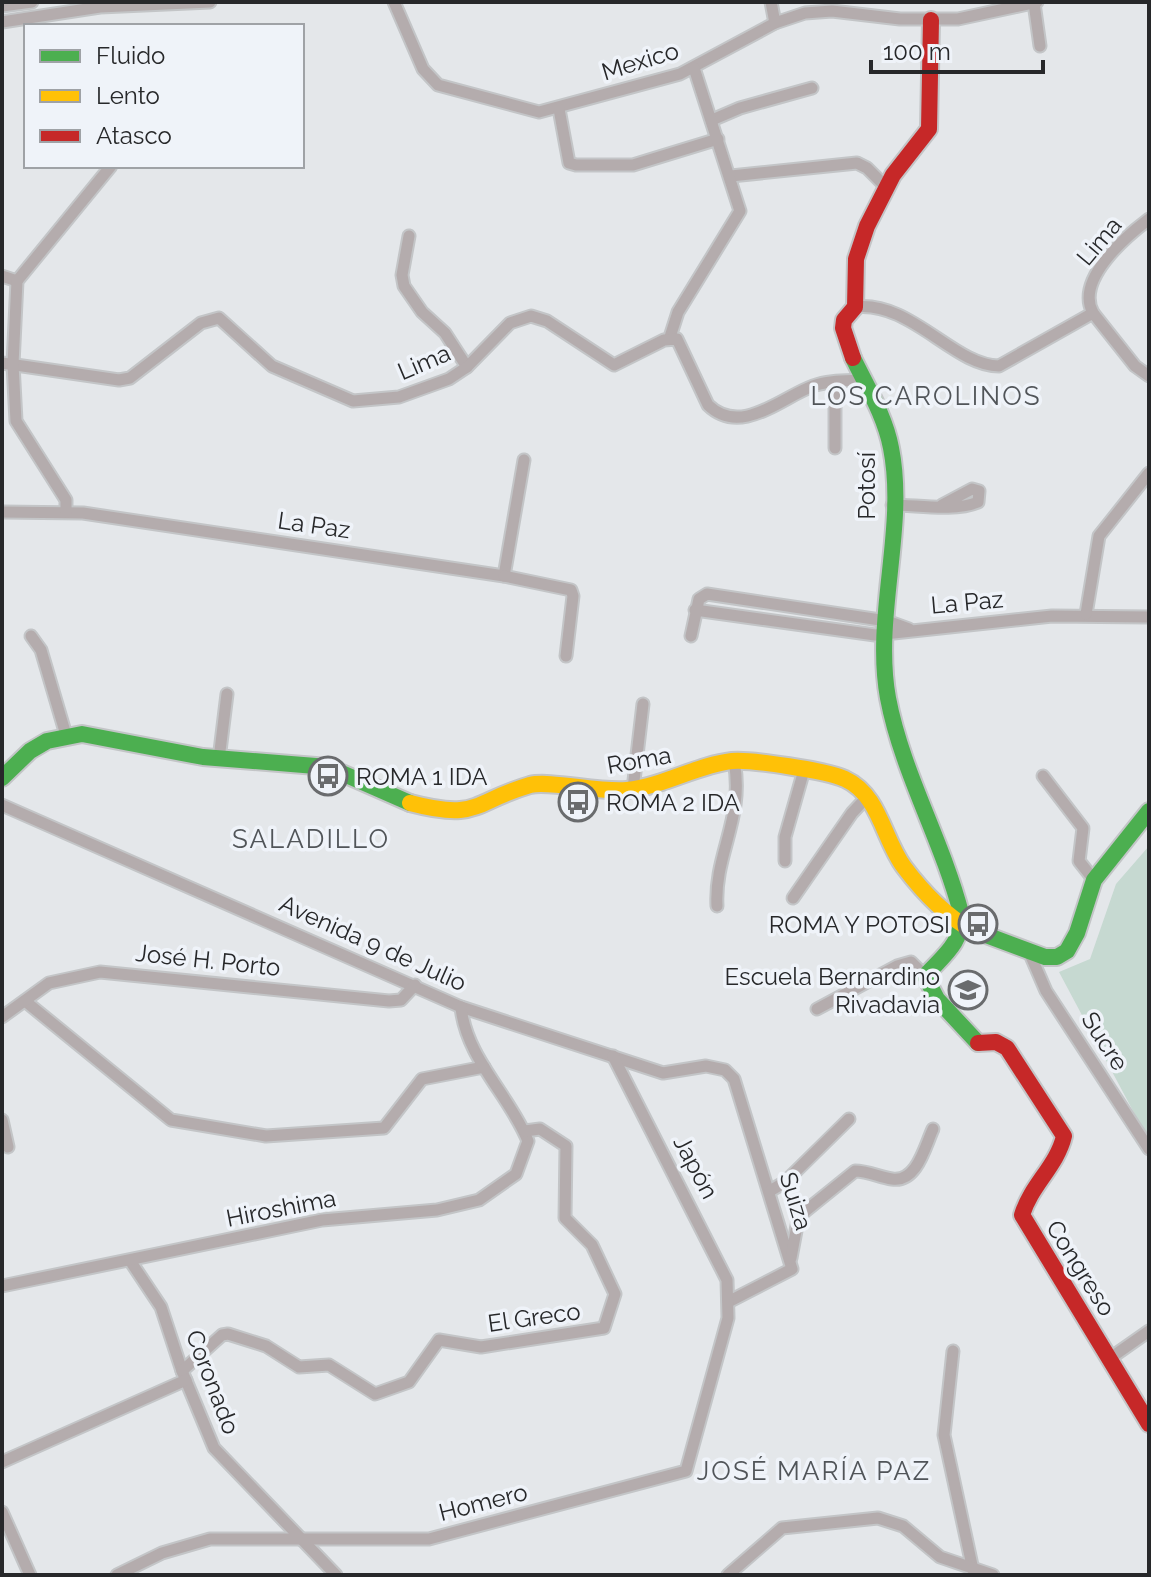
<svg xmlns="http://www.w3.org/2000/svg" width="1151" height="1577" viewBox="0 0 1151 1577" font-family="Raleway,sans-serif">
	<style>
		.green { fill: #c6d9d1 }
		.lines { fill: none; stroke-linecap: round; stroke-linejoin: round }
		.street-casing { stroke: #c3c5c7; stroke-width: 15 }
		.fast-casing { stroke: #c3c5c7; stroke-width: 20 }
		.slow-casing { stroke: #c3c5c7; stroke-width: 20 }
		.jam-casing { stroke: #c3c5c7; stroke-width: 20 }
		.street { stroke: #b4acad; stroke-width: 11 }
		.fast { stroke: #4caf50; stroke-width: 16 }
		.slow { stroke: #ffc107; stroke-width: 16 }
		.jam { stroke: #c62828; stroke-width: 16 }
		.labels { text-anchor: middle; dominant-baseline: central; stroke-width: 7; stroke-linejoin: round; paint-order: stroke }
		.street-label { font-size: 24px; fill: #27282a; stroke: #eff3f9 }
		.poi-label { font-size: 24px; fill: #27282a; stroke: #eff3f9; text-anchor: start }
		.neighbourhood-label { font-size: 26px; letter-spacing: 2px; fill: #515559; stroke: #eff3f9 }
	</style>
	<rect width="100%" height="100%" fill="#e4e7ea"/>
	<path class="green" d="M1149,846V1141L1059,972L1090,959L1116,884Z"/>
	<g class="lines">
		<g class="street-casing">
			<g id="street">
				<path d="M394,2L423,69L438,85L539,112L680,74L775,23L805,13L832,11L900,19H958L1037,2"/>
				<path d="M771,2L775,23"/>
				<path d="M1034,3L1040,46"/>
				<path d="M2,6L32,2"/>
				<path d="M2,22L100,7L210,2"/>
				<path d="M559,109L569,163L576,165H633L718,139"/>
				<path d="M712,120L740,108L812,88"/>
				<path d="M731,176L857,163L867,168L886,187"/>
				<path d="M409,236L402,275L404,286L422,312L445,333L467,367"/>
				<path d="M2,276L17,281"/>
				<path d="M855,307C910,300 954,366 999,366L1093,313C1075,280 1125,237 1149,219"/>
				<path d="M1093,313L1135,366L1149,376"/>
				<path d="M670,337L678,312L740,211L694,68"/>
				<path d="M2,363L119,380L130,378L201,323L219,318L272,366L353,401L399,397L449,379L467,367L510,323L531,316L547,321L614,365L664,340L677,339L708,405C741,437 782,397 813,386C829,380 847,381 864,380"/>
				<path d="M835,448V382"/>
				<path d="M892,505C917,505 954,512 978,502L979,491L972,489L942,505"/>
				<path d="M2,512L83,513L504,576L524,460"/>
				<path d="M66,512V500L16,421L13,364L17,281L111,166"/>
				<path d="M504,576L571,590L573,596L566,656"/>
				<path d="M695,610L875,635L1052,616L1149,617"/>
				<path d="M1086,614L1099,536L1149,473"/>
				<path d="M31,636L41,650L66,735"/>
				<path d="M691,636L699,599L707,594L887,621L909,629"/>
				<path d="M219,759L227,694"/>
				<path d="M1043,776L1083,828L1079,861L1094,880"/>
				<path d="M633,789L643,704"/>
				<path d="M2,805L461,1007L663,1073L706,1066L725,1070L734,1079L792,1269L730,1301"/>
				<path d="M785,861V837L804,770"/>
				<path d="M793,898L852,813L868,796"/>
				<path d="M717,906C714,854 745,818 734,761"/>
				<path d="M1030,954L1046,991L1149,1149"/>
				<path d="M25,1001L171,1120L266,1136L384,1128L422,1079L484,1067"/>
				<path d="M817,1009L897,966L911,962L925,976"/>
				<path d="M2,1017L49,983L100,972L389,1001L401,1000L415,985"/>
				<path d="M2,1120L8,1147"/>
				<path d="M770,1191L785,1182L849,1119"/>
				<path d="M791,1258L798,1220L803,1213L855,1171C868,1171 879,1177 892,1179C917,1183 925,1146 933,1129"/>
				<path d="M131,1262L161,1307L182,1371L214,1448L336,1575"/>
				<path d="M2,1286L322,1220L437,1210L479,1200L516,1174L528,1141C510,1096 466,1058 461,1007"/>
				<path d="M953,1351L944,1435L973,1570"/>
				<path d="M1109,1359L1149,1331"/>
				<path d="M182,1371L222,1335L228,1334L266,1346L299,1367L329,1365L375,1394L409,1382L439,1340L481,1347L604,1328L615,1294L592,1245L565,1218L566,1146L540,1129L525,1131"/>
				<path d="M2,1462L186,1380"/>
				<path d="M2,1512L30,1575"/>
				<path d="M117,1575L162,1553L210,1539H429L686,1471L728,1318L727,1280L613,1056"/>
				<path d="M728,1575L782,1528L878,1518L903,1526L940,1557L993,1575"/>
			</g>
		</g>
		<g class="fast-casing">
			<g id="fast">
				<path d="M853,358C867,387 885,416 891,448C907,528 873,616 888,698C902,772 942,840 961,913C963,943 944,955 925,976L937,999L978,1043"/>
				<path d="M2,778L30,751L47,741L82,734L203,757L328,767L410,803"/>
				<path d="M970,929L1045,957H1057L1067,951L1077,933L1094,880L1149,811"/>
			</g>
		</g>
		<g class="slow-casing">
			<path id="slow" d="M410,803C479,821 472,802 530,785C550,780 600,793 627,790C664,786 697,765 732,761C749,759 829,771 845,779C880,795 883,839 904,867C922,891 945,915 970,929"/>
		</g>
		<g class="jam-casing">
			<g id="jam">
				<path d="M853,358L843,328L844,320L855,307L856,259L867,226L893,175L929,129L931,20"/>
				<path d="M978,1043L996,1042L1007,1048L1064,1136C1057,1166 1031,1185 1022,1215L1149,1424"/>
			</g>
		</g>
		<use href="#street" class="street"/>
		<use href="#fast" class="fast"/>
		<use href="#slow" class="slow"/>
		<use href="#jam" class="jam"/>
	</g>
	<defs>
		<g id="bus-ring" transform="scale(2)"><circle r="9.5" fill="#eff3f9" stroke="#696b6d" stroke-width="1.5"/><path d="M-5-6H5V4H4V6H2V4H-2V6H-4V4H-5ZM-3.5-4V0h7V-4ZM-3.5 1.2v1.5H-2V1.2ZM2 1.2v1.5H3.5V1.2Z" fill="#696b6d"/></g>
		<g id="school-ring" transform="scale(2)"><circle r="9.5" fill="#eff3f9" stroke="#696b6d" stroke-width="1.5"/><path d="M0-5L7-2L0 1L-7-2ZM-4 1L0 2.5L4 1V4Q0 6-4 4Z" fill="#696b6d"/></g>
	</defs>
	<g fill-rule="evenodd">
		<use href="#bus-ring" x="328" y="776"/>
		<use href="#bus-ring" x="578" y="802"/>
		<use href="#bus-ring" x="978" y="924"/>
		<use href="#school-ring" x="968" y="990"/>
	</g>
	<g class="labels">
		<g class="street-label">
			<text transform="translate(640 61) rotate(-17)">Mexico</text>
			<text transform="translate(1099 241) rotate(-50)">Lima</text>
			<text transform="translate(424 362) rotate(-23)">Lima</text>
			<text transform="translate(866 486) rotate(-90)">Potosí</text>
			<text transform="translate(314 525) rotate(8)">La Paz</text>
			<text transform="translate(967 602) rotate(-5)">La Paz</text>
			<text transform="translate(639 760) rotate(-10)">Roma</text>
			<text transform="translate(373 943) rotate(24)">Avenida 9 de Julio</text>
			<text transform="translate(208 960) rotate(6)">José H. Porto</text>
			<text transform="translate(1105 1041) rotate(57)">Sucre</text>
			<text transform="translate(696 1167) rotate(62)">Japón</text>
			<text transform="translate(796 1201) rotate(73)">Suiza</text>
			<text transform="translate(281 1208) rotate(-11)">Hiroshima</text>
			<text transform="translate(1081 1268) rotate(58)">Congreso</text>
			<text transform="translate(534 1317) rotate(-8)">El Greco</text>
			<text transform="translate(213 1382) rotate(69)">Coronado</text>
			<text transform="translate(483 1502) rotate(-14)">Homero</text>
		</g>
		<g class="poi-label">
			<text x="356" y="776">ROMA 1 IDA</text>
			<text x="606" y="802">ROMA 2 IDA</text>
			<text x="950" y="924" text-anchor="end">ROMA Y POTOSI</text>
			<text x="940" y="976" text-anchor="end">Escuela Bernardino<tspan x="940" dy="28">Rivadavia</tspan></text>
		</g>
		<g class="neighbourhood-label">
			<text x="926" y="396">LOS CAROLINOS</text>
			<text x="311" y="839">SALADILLO</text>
			<text x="814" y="1471">JOSÉ MARÍA PAZ</text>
		</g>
	</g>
	<rect width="1151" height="1577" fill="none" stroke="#27282a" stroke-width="8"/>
	<rect x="24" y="24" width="280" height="144" fill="#eff3f9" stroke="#9fa2a6" stroke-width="2"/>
	<rect x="40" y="50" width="40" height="12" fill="#4caf50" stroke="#9fa2a6" stroke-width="2"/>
	<text x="96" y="64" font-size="24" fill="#27282a">Fluido</text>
	<rect x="40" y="90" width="40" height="12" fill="#ffc107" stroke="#9fa2a6" stroke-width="2"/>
	<text x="96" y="104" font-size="24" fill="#27282a">Lento</text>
	<rect x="40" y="130" width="40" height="12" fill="#c62828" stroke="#9fa2a6" stroke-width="2"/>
	<text x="96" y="144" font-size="24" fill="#27282a">Atasco</text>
	<path d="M871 60v12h172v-12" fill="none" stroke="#27282a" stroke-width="4"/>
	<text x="883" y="60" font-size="24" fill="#27282a" stroke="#eff3f9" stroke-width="6" paint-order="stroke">100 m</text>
</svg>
